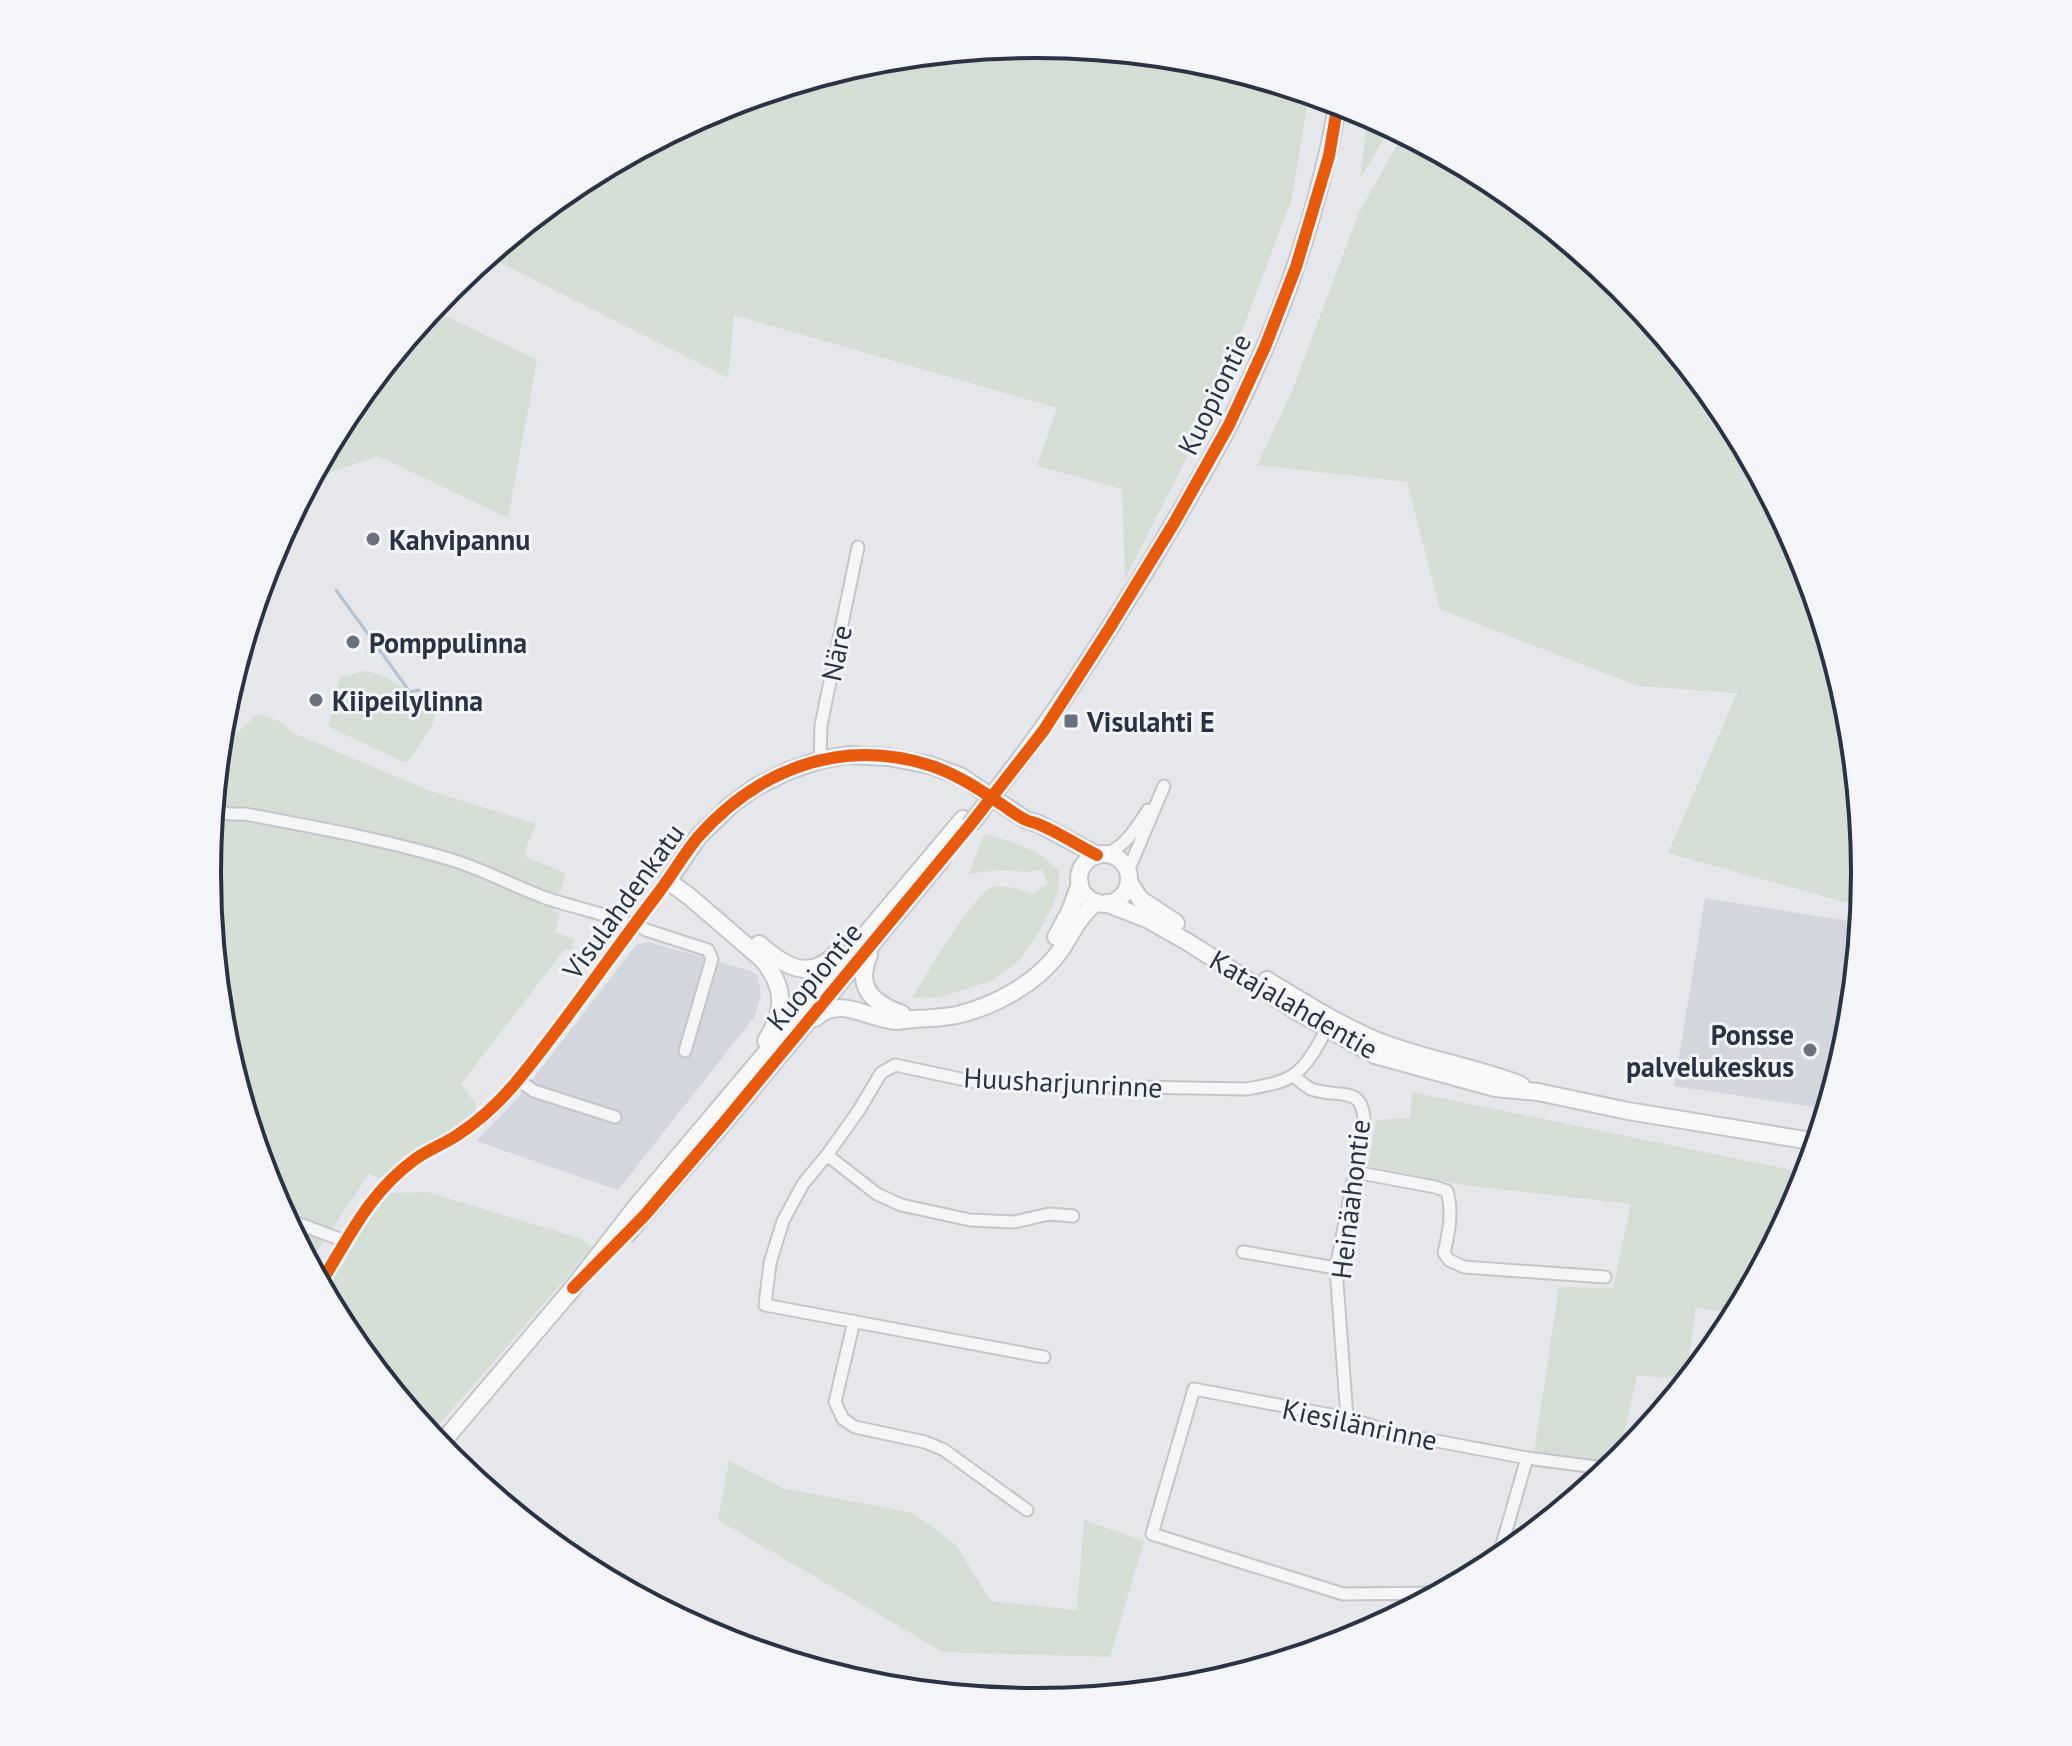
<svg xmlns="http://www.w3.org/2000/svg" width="2072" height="1746" viewBox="0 0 2072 1746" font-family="'PT Sans',sans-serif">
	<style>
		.built { fill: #d3d6dd }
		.green { fill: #d5ded5 }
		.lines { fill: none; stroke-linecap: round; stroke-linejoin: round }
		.stream { stroke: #b3c3d5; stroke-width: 3 }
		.street-casing { stroke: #c3c5c8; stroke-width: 15 }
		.secondary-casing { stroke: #c3c5c8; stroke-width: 20 }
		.street { stroke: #f4f5f7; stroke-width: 11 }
		.secondary { stroke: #f8f8f8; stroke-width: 16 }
		.secondary-bridge-casing { stroke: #c3c5c8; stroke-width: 20; stroke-linecap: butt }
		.secondary-bridge { stroke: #f8f8f8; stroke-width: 16 }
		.cycleway-casing { stroke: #f3f5f9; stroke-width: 17 }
		.cycleway { stroke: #e8590c; stroke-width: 12 }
		.poi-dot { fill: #6b727f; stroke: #f3f5f9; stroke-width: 3 }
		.labels { text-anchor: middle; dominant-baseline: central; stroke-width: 6; stroke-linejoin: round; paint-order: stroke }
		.street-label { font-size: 28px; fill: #2a3345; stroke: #f3f5f9 }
		.poi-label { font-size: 28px; font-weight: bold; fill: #2a3345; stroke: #f3f5f9; text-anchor: start }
		.rim { fill: none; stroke: #2a3345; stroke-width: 4 }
	</style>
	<rect width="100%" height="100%" fill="#e5e7ea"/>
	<g class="built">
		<path d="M1705,898L1860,923L1849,1035L1827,1109L1674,1086Z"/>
		<path d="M649,942L751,971L758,976L761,996L755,1016L618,1190L476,1141L519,1097L636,945Z"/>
	</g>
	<g class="green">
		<path d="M1036,44L1198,60L1309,94L1292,198L1217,398L1125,579L1122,489L1037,466L1057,408L734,315L728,378L487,256L576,183L719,107L875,60Z"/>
		<path d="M1367,114L1390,127L1360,179L1367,120Z"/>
		<path d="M1404,134L1497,184L1622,287L1726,413L1802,556L1849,712L1865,873L1862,907L1668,853L1737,693L1638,686L1440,609L1407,482L1257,465L1291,394L1359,212Z"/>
		<path d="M431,309L537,360L508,518L378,456L311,479L347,412Z"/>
		<path d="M364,671C389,673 410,698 435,695L438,701L433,724L409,760L404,762L331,728L328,725L338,695L337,684L342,677Z"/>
		<path d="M258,714L281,722L293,733L428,790L536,824L525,850L527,858L566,873L553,911L560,914L555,932L574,939L571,949L564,950L461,1084L476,1105L475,1114L452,1129L424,1145L385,1177L379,1178L369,1174L309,1263L270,1190L223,1034L207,873L221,730L237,733Z"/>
		<path d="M984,834C1011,840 1041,851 1059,871L1058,889L1053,905L1040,930L1019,961L991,981L941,997L912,998C924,979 973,896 989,889C1003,882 1019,890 1032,894L1048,884L1042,869L1029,872L998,870L969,874Z"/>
		<path d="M1412,1092L1807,1173L1802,1191L1736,1313L1696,1308L1686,1378L1637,1376L1618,1463L1603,1475L1532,1467L1559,1287L1613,1288L1631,1204L1462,1185L1368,1166L1376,1120L1410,1118Z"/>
		<path d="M427,1192L582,1239L592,1248L430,1435L346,1333L325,1293L372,1214L390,1193Z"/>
		<path d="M729,1461L783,1488L913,1513L956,1545L991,1601L1077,1610L1084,1520L1144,1541L1110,1657L943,1652L718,1520Z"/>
	</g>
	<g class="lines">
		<path class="stream" d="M336,590L410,692L419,690"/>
		<g class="street-casing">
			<g id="street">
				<path d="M820,760L821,725L858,547"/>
				<path d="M213,810L230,814H245C314,827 382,839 449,859C483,869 513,886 546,898C574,908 606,913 633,926"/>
				<path d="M1106,854C1127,845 1136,828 1148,810"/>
				<path d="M1128,871L1164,786"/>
				<path d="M635,923L646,930L708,950L712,959L685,1051"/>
				<path d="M1293,1075C1299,1080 1306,1088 1314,1090C1341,1098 1365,1085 1364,1125L1336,1268L1347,1418"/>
				<path d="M518,1080L534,1091L615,1117"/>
				<path d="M827,1155L877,1194L901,1205L970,1220L1014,1222L1049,1214L1073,1216"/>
				<path d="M1355,1172L1435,1187L1447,1191C1453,1212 1449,1232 1444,1253L1449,1260L1464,1267L1605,1277"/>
				<path d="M286,1219L345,1241"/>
				<path d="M1243,1252L1336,1268"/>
				<path d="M320,1284C349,1238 369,1192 416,1158C439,1142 466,1133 488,1113C508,1096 524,1073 540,1053C584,997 624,937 668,881"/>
				<path d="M854,1321L835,1402L843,1419L855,1427L925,1442L944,1450L1027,1510"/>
				<path d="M1044,1357L765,1305L770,1263L783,1221L803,1184L827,1155L859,1110L881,1073L895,1065L975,1082L1021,1085L1247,1089C1262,1086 1279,1084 1292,1076C1309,1065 1321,1040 1330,1022"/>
				<path d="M1497,1562L1527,1458"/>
				<path d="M1439,1593L1343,1594L1152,1534L1194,1389L1347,1418L1394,1433L1527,1458L1611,1469"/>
			</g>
		</g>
		<g class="secondary-casing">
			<g id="secondary">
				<path d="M1008,775C1057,712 1099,645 1141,578C1171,528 1202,477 1229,425C1280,323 1318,215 1338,103"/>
				<circle cx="1104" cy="879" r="25"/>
				<path d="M1129,882L1140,899L1176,923"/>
				<path d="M1106,903L1149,920L1186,941L1298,1012L1375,1055L1495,1088L1538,1092L1628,1111L1817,1142"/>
				<path d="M1056,937L1070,911L1080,884"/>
				<path d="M759,944C784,966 810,983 838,952"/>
				<path d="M869,955C855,987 872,1003 902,1014"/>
				<path d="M1267,980C1303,1002 1341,1026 1380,1042C1426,1060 1476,1067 1521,1085"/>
				<path d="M815,1018C840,995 868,1019 896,1021C903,1021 909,1019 915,1019C929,1018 943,1018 957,1015C995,1006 1037,983 1060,951C1072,933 1079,916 1096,902"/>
				<path d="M766,1041C785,1010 786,989 763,960L690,897L668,881L698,837L731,805L754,788L788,771L820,760L848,755L888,757L930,765L960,776L1026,820L1039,824L1097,855"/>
				<path d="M628,1233L722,1125L942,859"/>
				<path d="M439,1446L573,1288L636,1207L963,819"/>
			</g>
		</g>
		<use href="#street" class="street"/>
		<use href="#secondary" class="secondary"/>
		<g class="secondary-bridge-casing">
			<path id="secondary-bridge" d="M970,825L1008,775"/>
		</g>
		<use href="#secondary-bridge" class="secondary-bridge"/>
		<g class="cycleway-casing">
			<g id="cycleway">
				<path d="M320,1284C349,1238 368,1194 414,1160C427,1150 442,1145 456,1136C482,1119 503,1099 522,1075C569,1017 611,955 656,896C671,877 683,855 698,837C759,768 843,737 932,766C958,775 979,789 1001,804C1009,809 1017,816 1026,820C1030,822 1034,822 1038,824C1058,832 1077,845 1097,855"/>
				<path d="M573,1288L645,1215L722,1125L970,825L1044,730L1109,629L1174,523L1229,425L1265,347L1296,267L1329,156L1338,103"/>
			</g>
		</g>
		<use href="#cycleway" class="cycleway"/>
	</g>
	<g class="poi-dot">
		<circle cx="373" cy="539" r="8"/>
		<circle cx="353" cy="642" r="8"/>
		<circle cx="316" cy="700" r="8"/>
		<rect x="1063" y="713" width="16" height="16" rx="4"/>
		<circle cx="1810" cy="1050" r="8"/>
	</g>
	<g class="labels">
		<g class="street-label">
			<text transform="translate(1214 394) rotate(-64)">Kuopiontie</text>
			<text transform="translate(836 653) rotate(-78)">Näre</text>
			<text transform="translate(623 901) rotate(-54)">Visulahdenkatu</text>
			<text transform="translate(814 976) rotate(-50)">Kuopiontie</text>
			<text transform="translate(1294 1004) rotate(30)">Katajalahdentie</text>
			<text transform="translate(1063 1082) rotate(3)">Huusharjunrinne</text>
			<text transform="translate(1350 1199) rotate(-83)">Heinäahontie</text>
			<text transform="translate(1360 1424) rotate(12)">Kiesilänrinne</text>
		</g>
		<g class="poi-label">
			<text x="389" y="539">Kahvipannu</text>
			<text x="369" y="642">Pomppulinna</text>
			<text x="332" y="700">Kiipeilylinna</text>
			<text x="1087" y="721">Visulahti E</text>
			<text x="1794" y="1034" text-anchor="end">Ponsse<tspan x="1794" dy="32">palvelukeskus</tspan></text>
		</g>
	</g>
	<path d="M0 0H2072V1746H0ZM221 873a815 815 0 1 1 1630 0a815 815 0 1 1-1630 0Z" fill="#f3f5f9" fill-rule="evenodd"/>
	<path class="rim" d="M221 873a815 815 0 1 1 1630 0a815 815 0 1 1-1630 0Z"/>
</svg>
